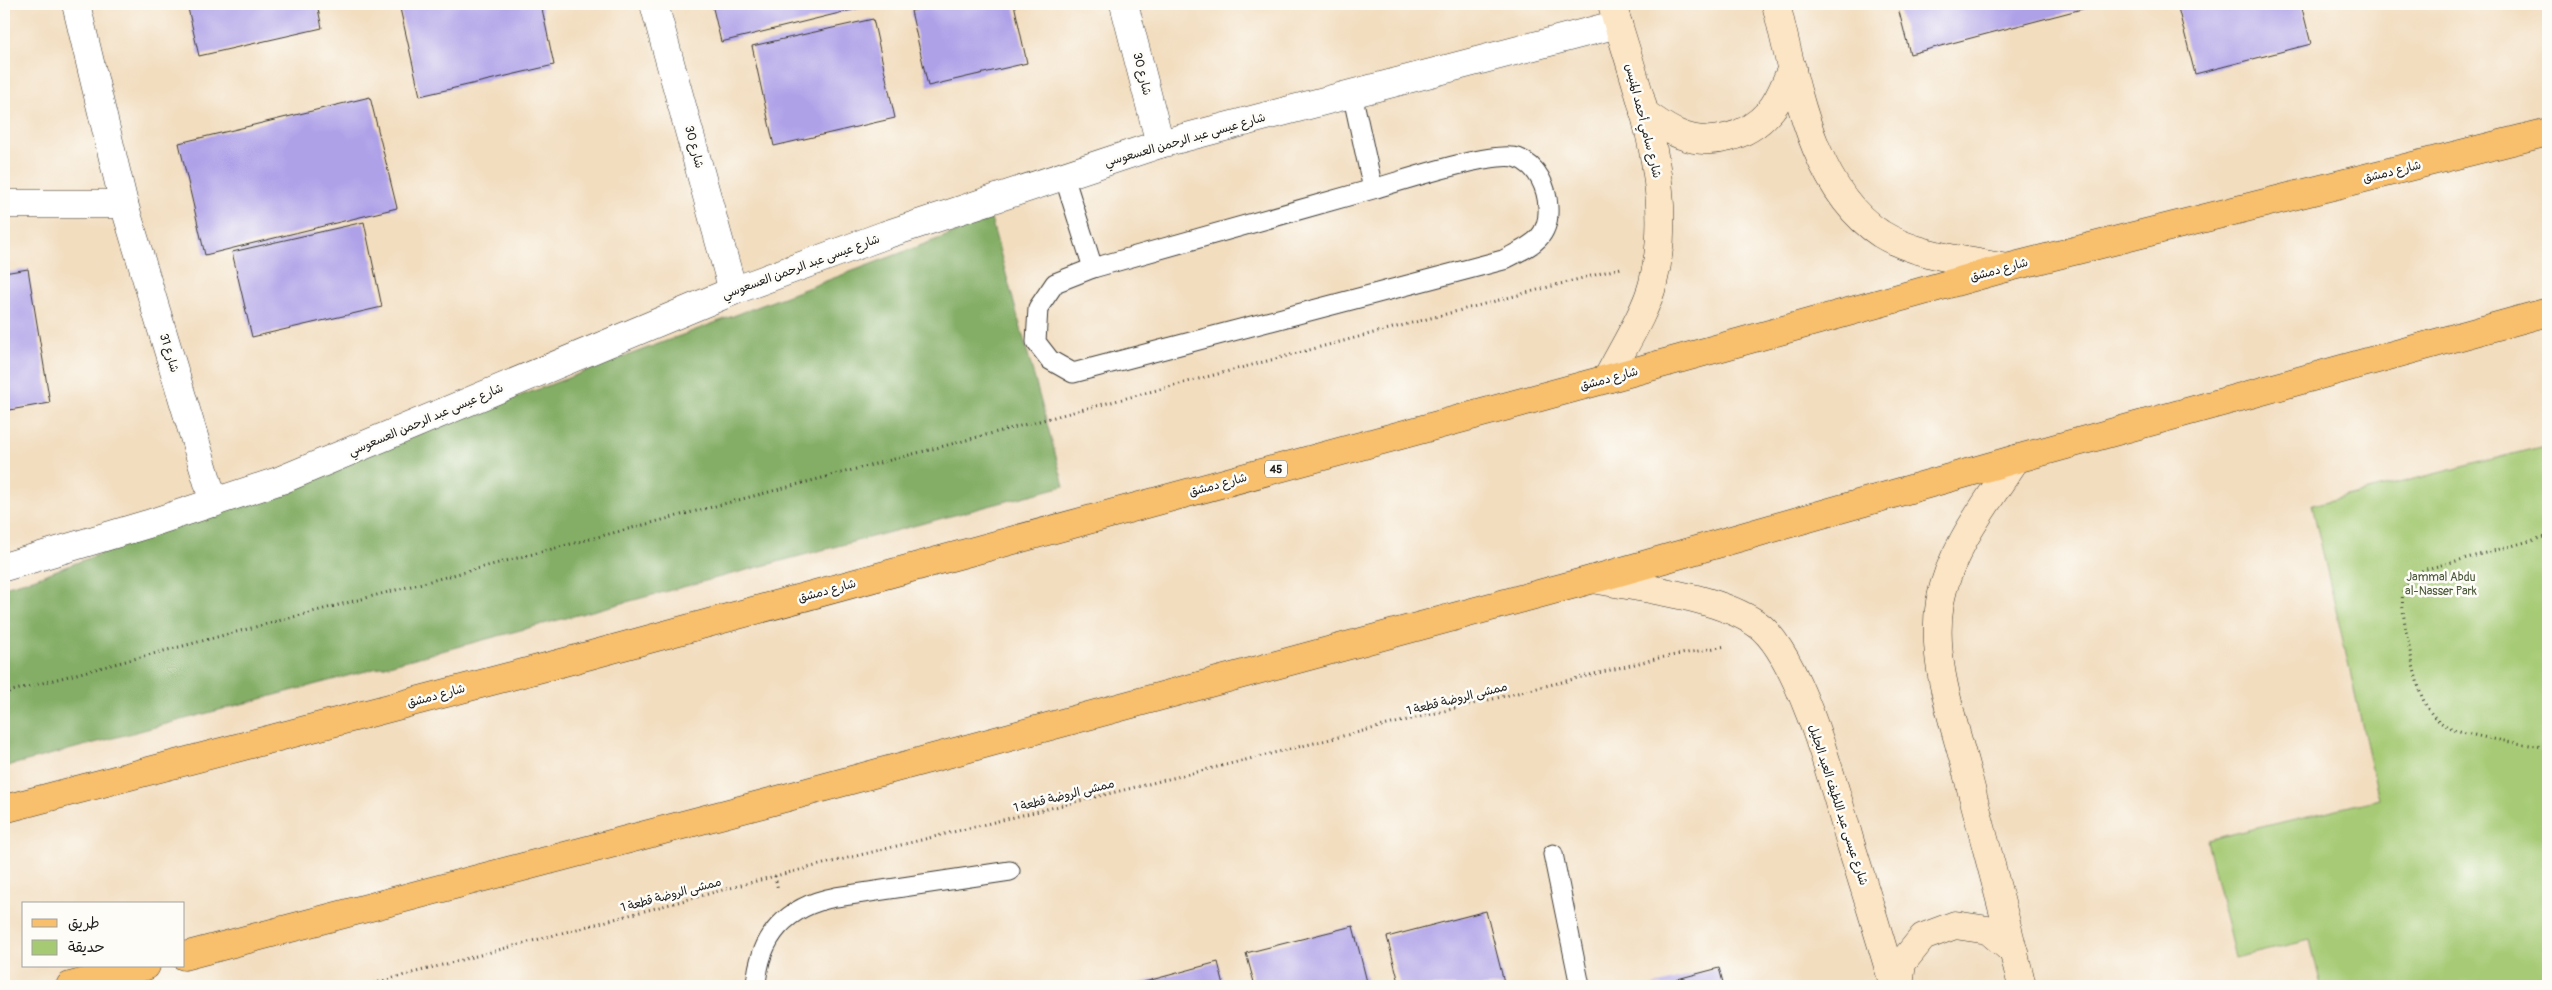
<svg xmlns="http://www.w3.org/2000/svg" width="2552" height="990" viewBox="0 0 2552 990" font-family="Pangolin,'Playpen Sans Arabic',sans-serif">
	<style>
		.green { fill: #a6ca74; stroke: #617348 }
		.forest { fill: #84ae66; stroke: #506541 }
		.building { fill: #afa1e8 }
		.lines { fill: none; stroke-linecap: round; stroke-linejoin: round }
		.service-casing { stroke: #3c3934; stroke-width: 21 }
		.minor-casing { stroke: #3c3934; stroke-width: 29 }
		.secondary-casing { stroke: #3c3934; stroke-width: 29 }
		.primary-casing { stroke: #3c3934; stroke-width: 29 }
		.path { stroke: #3c3934; stroke-width: 3; stroke-dasharray: 1 4; stroke-linecap: butt }
		.service { stroke: #fff; stroke-width: 19 }
		.minor { stroke: #fff; stroke-width: 28 }
		.secondary { stroke: #fce5c4; stroke-width: 28 }
		.primary { stroke: #f8bf6c; stroke-width: 28 }
		.labels { text-anchor: middle; dominant-baseline: central; stroke-width: 5; stroke-linejoin: round; paint-order: stroke }
		.shield { fill: #fdfcf7; stroke: #605f5e; stroke-width: 1 }
		.shield-label { font-size: 11px; font-weight: bold; fill: #1c1c1c }
		.street-label { font-size: 12px; fill: #1c1c1c; stroke: #fdfcf7 }
		.park-label { font-size: 12px; fill: #4c593b; stroke: #fdfcf7 }
	</style>
	<rect width="100%" height="100%" fill="#fdfcf7"/>
	<filter id="ink" filterUnits="userSpaceOnUse"><feTurbulence type="fractalNoise" baseFrequency=".02" numOctaves="2"/><feDisplacementMap in="SourceGraphic" scale="10" xChannelSelector="R" yChannelSelector="G"/><feConvolveMatrix kernelMatrix="1 2 1 2 8 2 1 2 1" color-interpolation-filters="sRGB"/></filter>
	<filter id="wash" filterUnits="userSpaceOnUse"><feTurbulence type="fractalNoise" baseFrequency=".0096" numOctaves="4" result="noise"/><feDisplacementMap in="SourceGraphic" scale="20" xChannelSelector="R" yChannelSelector="G"/><feGaussianBlur stdDeviation="1.12" result="paint"/><feColorMatrix in="noise" values="0 0 0 0 0 0 0 0 0 0 0 0 0 0 0 0 0 1.4 0 .05"/><feComposite in="paint" operator="in"/></filter>
	<g filter="url(#wash)">
		<rect width="100%" height="100%" fill="#f2ddbf"/>
		<path class="green" d="M2548,445V986H2321L2310,940L2235,958L2207,840L2379,799L2312,505Z"/>
		<path class="forest" d="M991,219L1064,486L4,767V587L33,579Z"/>
		<g id="blocks">
			<g class="building">
				<path d="M187,4H317L322,28L199,56Z"/>
				<path d="M399,4H541L554,65L420,96Z"/>
				<path d="M712,4H863L864,7L721,42Z"/>
				<path d="M942,4H1014L1027,63L928,86L911,11Z"/>
				<path d="M1897,4H2101L1910,54Z"/>
				<path d="M2177,4H2301L2311,44L2195,74Z"/>
				<path d="M873,19L895,118L774,146L752,46Z"/>
				<path d="M370,97L397,208L205,255L179,143Z"/>
				<path d="M364,222L382,307L252,337L232,252Z"/>
				<path d="M28,269L50,403L4,411V273Z"/>
				<path d="M1486,911L1505,986H1400L1387,937Z"/>
				<path d="M1353,926L1368,986H1255L1246,953Z"/>
				<path d="M1218,962L1224,986H1129Z"/>
				<path d="M1719,968L1724,986H1651Z"/>
			</g>
		</g>
	</g>
	<g filter="url(#ink)">
		<use href="#blocks" fill-opacity="0" stroke="#3c3934" stroke-width="1"/>
		<g class="lines">
			<g class="service-casing">
				<g id="service">
					<path d="M1352,93L1373,189L1093,268L1055,283L1038,308L1036,342L1050,360L1073,373L1503,260C1528,247 1550,240 1548,207C1547,188 1538,166 1518,158C1493,150 1402,181 1373,189"/>
					<path d="M1064,176L1093,268"/>
					<path d="M1553,854L1580,986"/>
					<path d="M756,986C759,936 787,906 836,897L1010,871"/>
				</g>
			</g>
			<g class="minor-casing">
				<g id="minor">
					<path d="M76,4L124,204L214,503"/>
					<path d="M654,4L733,291"/>
					<path d="M1124,4L1160,144"/>
					<path d="M4,204H124"/>
					<path d="M4,567L148,524L281,480L733,291L885,235L1160,144L1618,24"/>
				</g>
			</g>
			<g class="secondary-casing">
				<g id="secondary">
					<path d="M1776,4C1795,79 1811,189 1881,234C1917,256 1965,260 2006,268"/>
					<path d="M1644,113C1656,121 1667,130 1681,135C1711,147 1747,137 1769,112C1780,100 1785,83 1792,68"/>
					<path d="M1607,379C1621,351 1646,312 1653,283C1677,189 1638,93 1612,4"/>
					<path d="M2016,459C1987,503 1950,549 1940,602C1930,661 1954,721 1968,777C1986,847 2005,916 2022,986"/>
					<path d="M1594,579C1644,589 1716,596 1757,624C1800,654 1836,793 1851,845C1866,892 1880,939 1894,986"/>
					<path d="M1899,986L1902,963L1923,937L1955,925L1988,930L2014,952"/>
				</g>
			</g>
			<g class="primary-casing">
				<g id="primary">
					<path d="M4,809L576,659L1607,379L2006,268L2548,132"/>
					<path d="M184,956L770,802L1594,579L2016,459L2548,312"/>
					<path d="M70,986L146,966"/>
				</g>
			</g>
			<g class="path">
				<path d="M2548,536L2423,570C2414,575 2407,582 2403,592C2399,607 2415,678 2421,694C2425,705 2431,715 2440,722C2460,737 2522,743 2548,748"/>
				<path d="M4,693L1621,268"/>
				<path d="M775,876L778,890"/>
				<path d="M364,986L775,876L1659,658L1726,646"/>
			</g>
			<use href="#service" class="service"/>
			<use href="#minor" class="minor"/>
			<use href="#secondary" class="secondary"/>
			<use href="#primary" class="primary"/>
		</g>
	</g>
	<g class="labels">
		<rect class="shield" x="1265" y="460.5" width="22" height="17" rx="4"/>
		<g class="shield-label">
			<text x="1276" y="469">45</text>
		</g>
		<g class="street-label">
			<text transform="translate(1142 74) rotate(76)">شارع 30</text>
			<text transform="translate(1643 121) rotate(76)">شارع سامي أحمد المنيس</text>
			<text transform="translate(1185 140) rotate(-16)">شارع عيسى عبد الرحمن العسعوسي</text>
			<text transform="translate(694 147) rotate(75)">شارع 30</text>
			<text transform="translate(2392 172) rotate(-14)">شارع دمشق</text>
			<text transform="translate(801 267) rotate(-20)">شارع عيسى عبد الرحمن العسعوسي</text>
			<text transform="translate(1999 270) rotate(-15)">شارع دمشق</text>
			<text transform="translate(169 353) rotate(73)">شارع 31</text>
			<text transform="translate(1609 379) rotate(-15)">شارع دمشق</text>
			<text transform="translate(426 420) rotate(-23)">شارع عيسى عبد الرحمن العسعوسي</text>
			<text transform="translate(1218 485) rotate(-15)">شارع دمشق</text>
			<text transform="translate(827 591) rotate(-15)">شارع دمشق</text>
			<text transform="translate(436 696) rotate(-15)">شارع دمشق</text>
			<text transform="translate(1457 699) rotate(-14)">ممشى الروضة قطعة 1</text>
			<text transform="translate(1064 796) rotate(-14)">ممشى الروضة قطعة 1</text>
			<text transform="translate(1838 805) rotate(72)">شارع عيسى عبد اللطيف العبد الجليل</text>
			<text transform="translate(671 895) rotate(-15)">ممشى الروضة قطعة 1</text>
		</g>
		<g class="park-label">
			<text x="2441" y="577">Jammal Abdu<tspan x="2441" dy="14">al-Nasser Park</tspan></text>
		</g>
	</g>
	<rect width="2552" height="990" fill="none" stroke="#fdfcf7" stroke-width="20"/>
	<rect x="22" y="902" width="162" height="65" fill="#fdfcf7" stroke="#a3a29f"/>
	<rect x="32" y="919" width="25" height="8" fill="#f8bf6c" stroke="#a3a29f"/>
	<text x="68" y="928" font-size="15" fill="#1c1c1c">طريق</text>
	<rect x="32" y="940" width="25" height="15" fill="#a6ca74" stroke="#a3a29f"/>
	<text x="68" y="952" font-size="15" fill="#1c1c1c">حديقة</text>
</svg>
